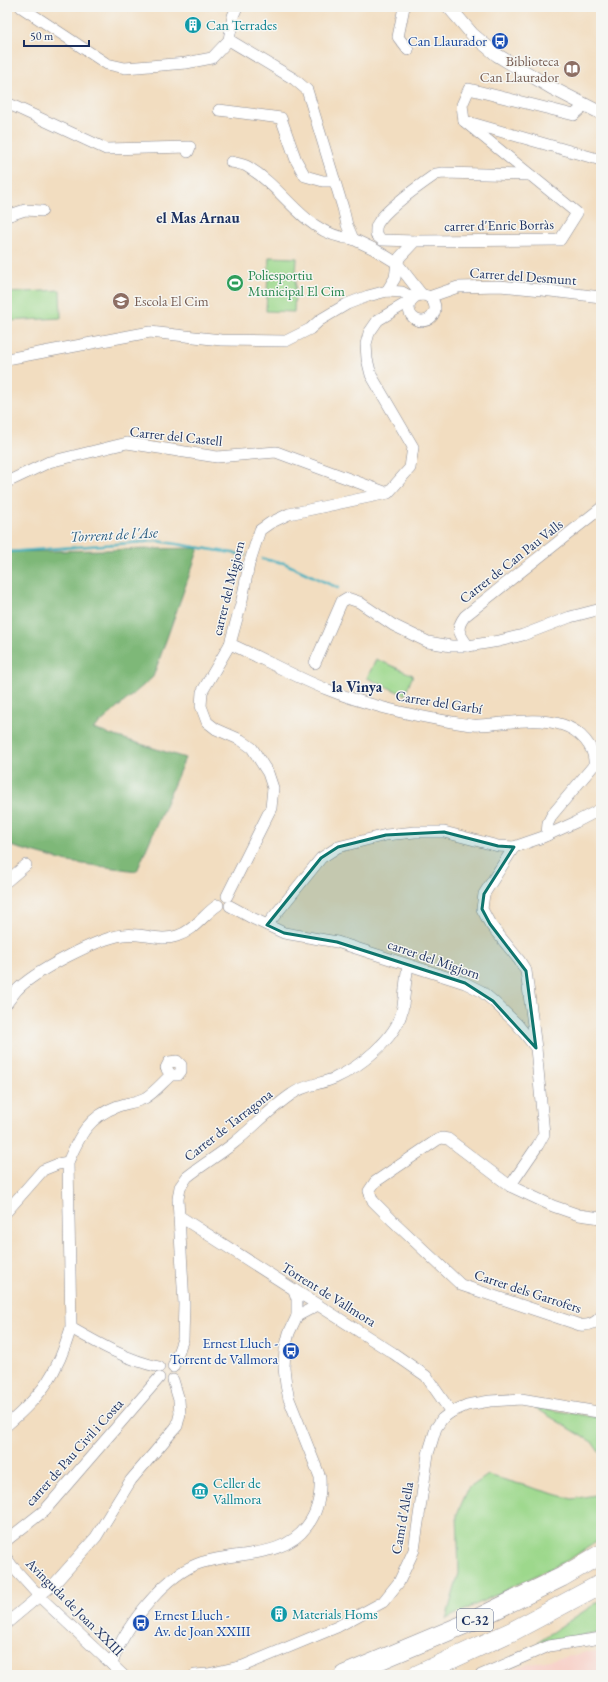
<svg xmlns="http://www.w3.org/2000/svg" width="608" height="1682" viewBox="0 0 608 1682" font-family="'EB Garamond',serif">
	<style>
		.built { fill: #f7d1c9 }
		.green { fill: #9dd88c; stroke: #5c8475 }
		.forest { fill: #7eb878; stroke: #4c746b }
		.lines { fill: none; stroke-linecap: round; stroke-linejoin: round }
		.stream { stroke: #44b1c0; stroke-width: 2.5 }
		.minor-casing { stroke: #86868f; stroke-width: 12 }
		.tertiary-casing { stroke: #86868f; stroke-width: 14 }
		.motorway-casing { stroke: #86868f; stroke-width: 20 }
		.minor { stroke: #fff; stroke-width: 11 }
		.tertiary { stroke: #fff; stroke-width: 13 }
		.motorway { stroke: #fff; stroke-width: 19 }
		.marked { fill: #0f766e; fill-opacity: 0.2; stroke: #0f766e; stroke-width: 3; stroke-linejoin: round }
		.labels { text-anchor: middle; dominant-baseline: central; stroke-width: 3; stroke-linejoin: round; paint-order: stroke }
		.shield { fill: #f6f6f2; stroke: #5d6b8a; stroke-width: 1 }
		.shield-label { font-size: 13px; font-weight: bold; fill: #1b2f5e }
		.culture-label { font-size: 14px; fill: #0d838f; stroke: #f6f6f2; text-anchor: start }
		.transit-label { font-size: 14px; fill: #164399; stroke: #f6f6f2; text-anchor: end }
		.education-label { font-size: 14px; fill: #785e54; stroke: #f6f6f2; text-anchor: end }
		.street-label { font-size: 14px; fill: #1b2f5e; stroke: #f6f6f2 }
		.leisure-label { font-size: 14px; fill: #27864d; stroke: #f6f6f2; text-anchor: start }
		.neighbourhood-label { font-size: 15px; font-weight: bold; fill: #1b2f5e; stroke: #f6f6f2 }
		.water-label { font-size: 15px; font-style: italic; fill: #295c80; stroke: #f6f6f2 }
	</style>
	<rect width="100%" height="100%" fill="#f6f6f2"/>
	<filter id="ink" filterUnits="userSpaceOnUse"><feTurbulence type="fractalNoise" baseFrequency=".025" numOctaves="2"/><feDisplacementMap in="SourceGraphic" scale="8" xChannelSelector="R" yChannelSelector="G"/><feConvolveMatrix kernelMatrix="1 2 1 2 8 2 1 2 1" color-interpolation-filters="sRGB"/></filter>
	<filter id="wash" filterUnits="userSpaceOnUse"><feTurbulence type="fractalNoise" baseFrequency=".012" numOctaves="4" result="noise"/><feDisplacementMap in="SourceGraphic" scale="16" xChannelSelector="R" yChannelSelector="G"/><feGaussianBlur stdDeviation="0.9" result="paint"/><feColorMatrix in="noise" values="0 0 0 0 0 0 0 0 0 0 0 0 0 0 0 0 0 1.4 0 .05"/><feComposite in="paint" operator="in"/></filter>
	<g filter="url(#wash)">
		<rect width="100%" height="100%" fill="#f2ddc0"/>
		<path class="built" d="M601,1651V1675H507L516,1667L588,1652Z"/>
		<g class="green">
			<path d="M269,257L297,258L294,312L266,311Z"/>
			<path d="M60,290L61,318L7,321V293Z"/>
			<path d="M376,659L413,675L405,695L367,678Z"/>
			<path d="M534,1407L601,1418V1455L592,1442Z"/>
			<path d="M488,1475L572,1499L601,1494V1539L570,1559L446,1619L459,1573L457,1514L468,1489Z"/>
			<path d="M601,1600V1633L537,1642Z"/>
		</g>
		<path class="forest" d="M199,548L153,677L93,729L185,758L137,871L68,862L7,845V552Z"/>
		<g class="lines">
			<g class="stream">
				<path d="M7,552L158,541L245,555"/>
				<path d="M262,559L284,563L338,588"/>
			</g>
		</g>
	</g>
	<g filter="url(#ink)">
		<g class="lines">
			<g class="minor-casing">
				<g id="minor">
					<path d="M21,7L107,64L125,68L186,63L212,58L229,40"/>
					<path d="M237,7L233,16L229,40L294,79L307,90L343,208L347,225L353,239L374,249L397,263L422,295"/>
					<path d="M404,7L398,37L408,50"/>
					<path d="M7,103L106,149L190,147L188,152"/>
					<path d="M219,110L281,118L296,160L305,176L323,181H335"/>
					<path d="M464,121L462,105L469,89L574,115L585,105"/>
					<path d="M468,122L601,160"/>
					<path d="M231,162C236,163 243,164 248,167C287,190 304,235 353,239"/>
					<path d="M7,216L25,210L42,211"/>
					<path d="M415,241L382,240L376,235C376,231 375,227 378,223C385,210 423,183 436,174L443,173L530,175"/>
					<path d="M387,291L395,278L397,263L400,257L415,241L560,240L577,213L464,121"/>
					<circle cx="422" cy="308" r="13"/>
					<path d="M429,297L458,287L500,286L542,290L601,297"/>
					<path d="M7,359L150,332L221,340L286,341L310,329L320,320L347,304L368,296L387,291L402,292L413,298"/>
					<path d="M7,482L49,462L127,443L217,457L276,452L387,493"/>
					<path d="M230,644C262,658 293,676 326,689C366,705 409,715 452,722C460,723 470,726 479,725C506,724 536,716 563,725C579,730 596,747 594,765L552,815L548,823L547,835"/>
					<path d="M468,646C459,633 455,629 465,616L601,508"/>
					<path d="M315,663L342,601L347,598L359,602L393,625L428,642L451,646H468L499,641L523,635L570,617L601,609"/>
					<path d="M7,881L26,865"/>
					<path d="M227,896L271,808L273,788L268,773L252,748L241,740L216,729L207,722L201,706L202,692L230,644L242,600L249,564L260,530L270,523L289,514L388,493L410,468L413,447L371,375L367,359L366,344L369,333L378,320L410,301"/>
					<path d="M230,906L252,918L284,933L337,942L465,983L481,991L493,1001L517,1024L536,1048L544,1134L538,1145L510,1186"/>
					<path d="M267,925L321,858L338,847L386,835L415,832H444L498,846L514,847"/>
					<path d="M7,1003C10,999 13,995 16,991C33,972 98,938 123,935C141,932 159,942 177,936C194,931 204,914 218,905"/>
					<path d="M536,1048L526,971L519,960L490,924L482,909L484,894L514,847L543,837L576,822L601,809"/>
					<path d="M68,1162C80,1135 88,1117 118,1106C127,1103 137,1102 145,1098C154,1093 163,1082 171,1075L166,1068L169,1062L177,1061L181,1065V1071L178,1075H171"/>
					<path d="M7,1211L43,1170L58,1164L68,1162L71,1328C57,1374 43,1394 7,1425"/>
					<path d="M179,1216L393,1353L426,1376L451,1412"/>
					<path d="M601,1218L579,1215L553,1206L510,1186L448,1139L442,1138L437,1140L375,1182L369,1191L373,1201L393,1221L461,1285L580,1325C589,1326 596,1323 601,1316"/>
					<path d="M297,1316L318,1305"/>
					<path d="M71,1328C99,1344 127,1360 159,1367"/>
					<path d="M173,1367L183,1339L184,1304L178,1199L180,1187L187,1177C202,1165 219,1155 234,1143C254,1127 271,1108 292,1094C304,1085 321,1084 335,1078C359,1067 396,1039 402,1011C405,996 405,981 408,966"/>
					<path d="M7,1540L45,1510L159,1378"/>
					<path d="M7,1559L12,1566L40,1597L123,1675"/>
					<path d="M7,1623L56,1582L96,1537L131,1480L177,1426L180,1414L179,1400L173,1380"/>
					<path d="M112,1665C120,1632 163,1578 195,1565C231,1550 282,1561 307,1526C318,1512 321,1495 320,1477L289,1399L286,1385L284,1368L285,1349L289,1333L297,1316V1299L294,1290"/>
					<path d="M195,1675L208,1674L243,1666L337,1627L383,1602L399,1582L414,1550L428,1454L436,1428L442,1419L451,1412L467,1405L490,1401L521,1399L598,1412L601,1411"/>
					<path d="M481,1675L549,1646L601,1638"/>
				</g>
			</g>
			<g class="tertiary-casing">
				<path id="tertiary" d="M449,7L472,34L497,55L552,88L601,113"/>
			</g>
			<g class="motorway-casing">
				<g id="motorway">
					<path d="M344,1675L468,1623L562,1577L601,1554"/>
					<path d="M417,1675L513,1631L601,1584"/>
				</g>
			</g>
			<use href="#minor" class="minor"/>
			<use href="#tertiary" class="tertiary"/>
			<use href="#motorway" class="motorway"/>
		</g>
	</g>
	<path class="marked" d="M444,832L498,846L514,847L484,894L482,909L490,924L526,971L536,1048L493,1001L465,983L337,942L284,933L267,925L321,858L338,847L386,835Z"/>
	<defs>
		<g id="building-disc" transform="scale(0.9)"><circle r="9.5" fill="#0f9aa8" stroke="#f6f6f2"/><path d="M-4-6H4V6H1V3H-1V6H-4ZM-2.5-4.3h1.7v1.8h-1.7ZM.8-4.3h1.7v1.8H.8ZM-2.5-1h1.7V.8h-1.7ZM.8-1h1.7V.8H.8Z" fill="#fff"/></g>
		<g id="bus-disc" transform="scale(0.9)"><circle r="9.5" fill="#1a4fb4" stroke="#f6f6f2"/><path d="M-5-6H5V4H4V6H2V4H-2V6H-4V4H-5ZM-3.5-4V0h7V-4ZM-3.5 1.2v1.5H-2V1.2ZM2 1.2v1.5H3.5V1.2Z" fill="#fff"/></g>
		<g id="library-disc" transform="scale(0.9)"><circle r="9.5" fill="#8d6e63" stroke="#f6f6f2"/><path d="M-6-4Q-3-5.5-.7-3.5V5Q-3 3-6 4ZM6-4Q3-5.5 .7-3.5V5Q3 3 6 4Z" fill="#fff"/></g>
		<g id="stadium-disc" transform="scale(0.9)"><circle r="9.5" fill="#2e9e5b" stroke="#f6f6f2"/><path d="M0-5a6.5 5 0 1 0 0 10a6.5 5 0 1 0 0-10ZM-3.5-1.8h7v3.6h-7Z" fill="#fff"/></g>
		<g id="school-disc" transform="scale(0.9)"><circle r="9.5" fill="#8d6e63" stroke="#f6f6f2"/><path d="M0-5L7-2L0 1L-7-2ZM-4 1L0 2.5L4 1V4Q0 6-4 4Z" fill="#fff"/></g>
		<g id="museum-disc" transform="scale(0.9)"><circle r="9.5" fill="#0f9aa8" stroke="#f6f6f2"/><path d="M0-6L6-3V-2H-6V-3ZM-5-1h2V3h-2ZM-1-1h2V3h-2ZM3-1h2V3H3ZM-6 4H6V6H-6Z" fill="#fff"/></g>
	</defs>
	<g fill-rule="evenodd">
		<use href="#building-disc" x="193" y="25"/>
		<use href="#bus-disc" x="500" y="41"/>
		<use href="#library-disc" x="572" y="69"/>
		<use href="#stadium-disc" x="235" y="283"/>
		<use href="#school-disc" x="121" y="301"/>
		<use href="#bus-disc" x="291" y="1351"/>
		<use href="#museum-disc" x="200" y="1491"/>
		<use href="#building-disc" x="279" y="1614"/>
		<use href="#bus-disc" x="141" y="1623"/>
	</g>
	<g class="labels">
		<rect class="shield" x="457" y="1609" width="36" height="22" rx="3"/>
		<g class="shield-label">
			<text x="475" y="1620">C-32</text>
		</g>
		<g class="culture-label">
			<text x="206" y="25">Can Terrades</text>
			<text x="213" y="1483">Celler de<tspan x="213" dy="16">Vallmora</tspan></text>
			<text x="292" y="1614">Materials Homs</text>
		</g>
		<g class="transit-label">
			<text x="487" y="41">Can Llaurador</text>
			<text x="278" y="1343">Ernest Lluch -<tspan x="278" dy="16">Torrent de Vallmora</tspan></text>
			<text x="154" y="1615" text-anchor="start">Ernest Lluch -<tspan x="154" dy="16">Av. de Joan XXIII</tspan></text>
		</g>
		<g class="education-label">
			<text x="559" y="61">Biblioteca<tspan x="559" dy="16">Can Llaurador</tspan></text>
			<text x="134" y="301" text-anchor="start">Escola El Cim</text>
		</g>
		<g class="street-label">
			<text transform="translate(499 225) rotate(-1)">carrer d'Enric Borràs</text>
			<text transform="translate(523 276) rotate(4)">Carrer del Desmunt</text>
			<text transform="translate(176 436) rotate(6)">Carrer del Castell</text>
			<text transform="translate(511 561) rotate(-38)">Carrer de Can Pau Valls</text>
			<text transform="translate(228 588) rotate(-76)">carrer del Migjorn</text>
			<text transform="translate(439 702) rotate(9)">Carrer del Garbí</text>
			<text transform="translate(434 959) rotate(19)">carrer del Migjorn</text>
			<text transform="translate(228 1125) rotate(-38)">Carrer de Tarragona</text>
			<text transform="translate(528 1291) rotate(18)">Carrer dels Garrofers</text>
			<text transform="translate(329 1294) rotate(32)">Torrent de Vallmora</text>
			<text transform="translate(74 1452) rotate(-48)">carrer de Pau Civil i Costa</text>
			<text transform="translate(402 1518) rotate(-80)">Camí d'Alella</text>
			<text transform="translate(75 1607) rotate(45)">Avinguda de Joan XXIII</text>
		</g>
		<g class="leisure-label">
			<text x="248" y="275">Poliesportiu<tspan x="248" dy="16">Municipal El Cim</tspan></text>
		</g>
		<g class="neighbourhood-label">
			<text x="198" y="217">el Mas Arnau</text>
			<text x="357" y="686">la Vinya</text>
		</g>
		<g class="water-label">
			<text transform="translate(114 534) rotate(-3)">Torrent de l'Ase</text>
		</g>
	</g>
	<rect width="608" height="1682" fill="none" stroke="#f6f6f2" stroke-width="24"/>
	<path d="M24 40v6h65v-6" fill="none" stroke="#1b2f5e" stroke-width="2"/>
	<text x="30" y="40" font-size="12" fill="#1b2f5e" stroke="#f6f6f2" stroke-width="3" paint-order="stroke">50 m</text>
</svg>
